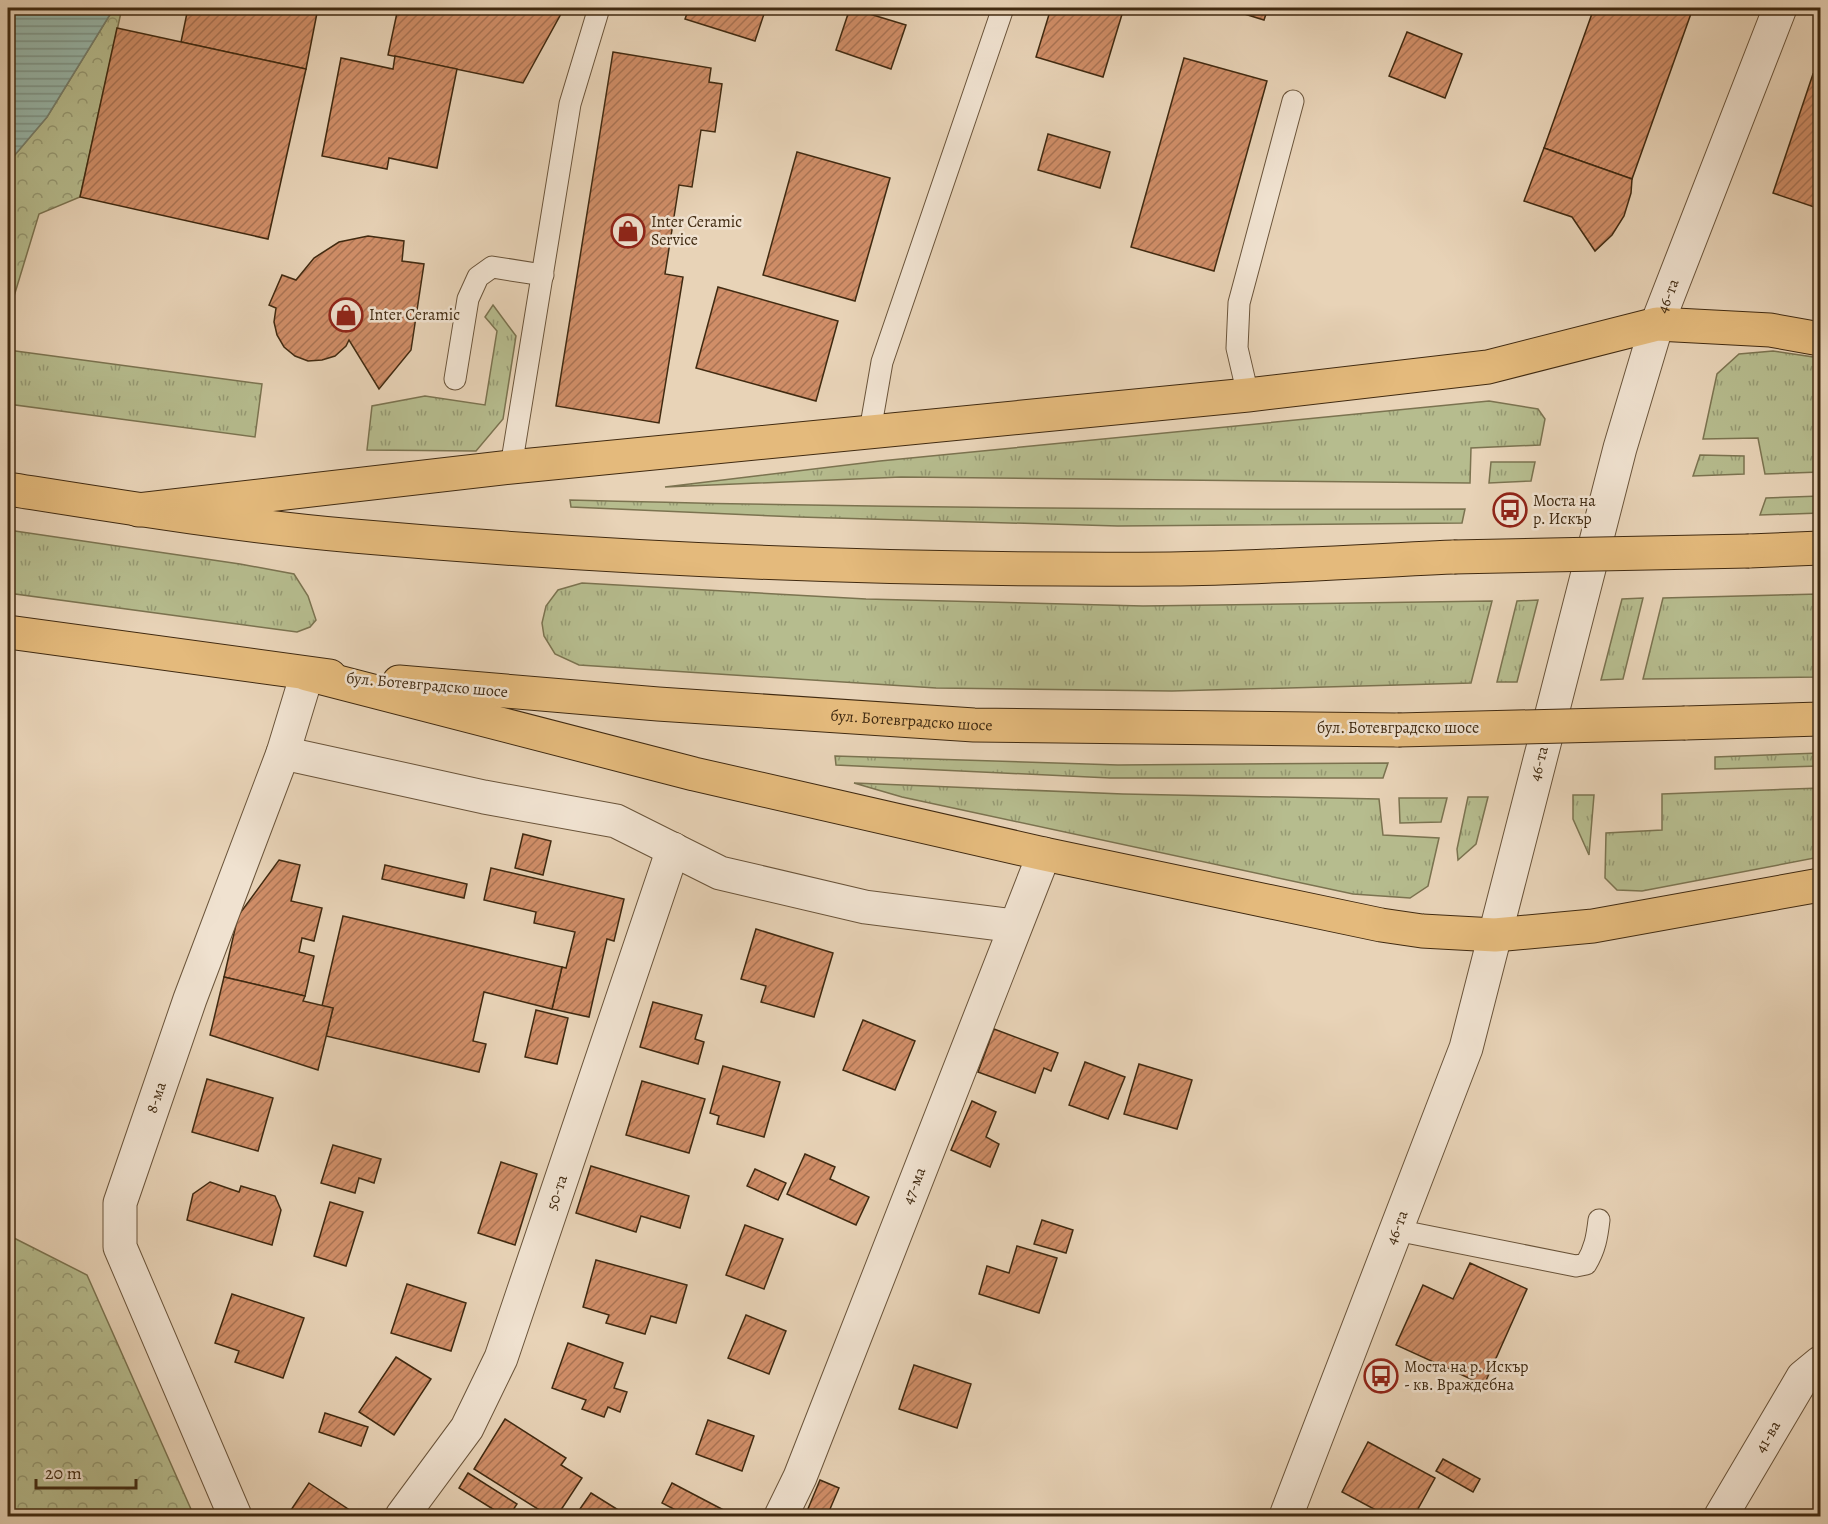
<svg xmlns="http://www.w3.org/2000/svg" width="1828" height="1524" viewBox="0 0 1828 1524" font-family="Alegreya,serif">
	<style>
		.grass { fill: url(#grass-tufts); stroke: #7b7350; stroke-width: 1.5 }
		.forest { fill: url(#forest-crowns); stroke: #7b7350; stroke-width: 1.5 }
		.water { fill: url(#water-rules); stroke: #747f6e; stroke-width: 1.5 }
		.building { fill: url(#building-hatch); stroke: #402a11; stroke-width: 1.5 }
		.lines { fill: none; stroke-linecap: round; stroke-linejoin: round }
		.service-casing { stroke: #6a543a; stroke-width: 23 }
		.minor-casing { stroke: #6a543a; stroke-width: 35 }
		.tertiary-casing { stroke: #6a543a; stroke-width: 35 }
		.primary-casing { stroke: #402a11; stroke-width: 35 }
		.service { stroke: #f0e2d0; stroke-width: 21 }
		.minor { stroke: #f0e2d0; stroke-width: 33 }
		.tertiary { stroke: #f0e2d0; stroke-width: 33 }
		.primary { stroke: #e4ba7c; stroke-width: 33 }
		.primary-bridge-casing { stroke: #402a11; stroke-width: 35; stroke-linecap: butt }
		.primary-bridge { stroke: #e4ba7c; stroke-width: 33 }
		.labels { text-anchor: middle; dominant-baseline: central; stroke-width: 5; stroke-linejoin: round; paint-order: stroke }
		.poi-label { font-size: 16px; fill: #402a11; stroke: #f0e2d0; text-anchor: start }
		.street-label { font-size: 16px; fill: #402a11; stroke: #f0e2d0 }
	</style>
	<defs>
		<pattern id="grass-tufts" width="24" height="20" patternUnits="userSpaceOnUse" patternTransform="scale(1.5)"><rect width="24" height="20" fill="#b6bc8e"/><path d="M3 7l-1-3M5 7V3M7 7l1-3M15 17l-1-3M17 17v-4M19 17l1-3" fill="none" stroke="#959973"/></pattern>
		<pattern id="forest-crowns" width="20" height="18" patternUnits="userSpaceOnUse" patternTransform="scale(1.5)"><rect width="20" height="18" fill="#b6bc8e"/><path d="M2 6a3 3 0 1 1 6 0M12 15a3 3 0 1 1 6 0" fill="none" stroke="#959973"/></pattern>
		<pattern id="water-rules" width="6" height="5" patternUnits="userSpaceOnUse" patternTransform="scale(1.5)"><rect width="6" height="5" fill="#97b8ac"/><path d="M0 2.5h6" fill="none" stroke="#7d968b"/></pattern>
		<pattern id="building-hatch" width="6" height="6" patternUnits="userSpaceOnUse" patternTransform="scale(1.5)"><rect width="6" height="6" fill="#d08e68"/><path d="M-1 1l2-2M0 6l6-6M5 7l2-2" fill="none" stroke="#aa7454"/></pattern>
	</defs>
	<rect width="100%" height="100%" fill="#e8d3b7"/>
	<filter id="stains"><feTurbulence type="fractalNoise" baseFrequency=".00333" numOctaves="4"/><feColorMatrix values="0 0 0 0 .2 0 0 0 0 .09 0 0 0 0 .02 0 0 0 .5 -.17"/></filter>
	<radialGradient id="worn" r=".72"><stop offset=".6" stop-color="#630" stop-opacity="0"/><stop offset="1" stop-color="#630" stop-opacity=".3"/></radialGradient>
	<g class="grass">
		<path d="M493,305L516,336L503,419L476,451L367,450L372,406L425,396L485,405L497,331L485,317Z"/>
		<path d="M8,350L262,384L255,437L8,404Z"/>
		<path d="M1773,351L1820,358V472L1765,474L1758,438L1703,439L1717,374L1739,354Z"/>
		<path d="M1489,401L1538,409L1545,419L1540,445L1471,448L1470,483L901,477L665,487L880,461Z"/>
		<path d="M1700,455L1744,456V474L1693,476Z"/>
		<path d="M1491,462H1535L1531,481L1489,483Z"/>
		<path d="M1820,496V513L1760,515L1766,498Z"/>
		<path d="M570,500C869,508 1167,510 1465,509L1462,523L1118,526L799,517L571,507Z"/>
		<path d="M8,530L240,564L294,574L308,596L316,620L310,627L297,632L8,593Z"/>
		<path d="M582,583L866,599L1143,606L1492,601L1471,683L1172,691L936,688L579,665L555,654L544,636L542,623L546,606L558,590Z"/>
		<path d="M1820,594V677L1643,679L1663,598Z"/>
		<path d="M1643,598L1623,679L1601,680L1622,599Z"/>
		<path d="M1538,600L1517,682H1497L1517,601Z"/>
		<path d="M1820,753V766L1715,769V757Z"/>
		<path d="M835,756L1118,765L1388,763L1383,778H1110L836,765Z"/>
		<path d="M854,783L1123,794L1379,799L1383,835L1439,838L1428,886L1410,898L1353,894L902,797Z"/>
		<path d="M1820,788V857L1642,891L1617,890L1605,878L1606,833L1662,830V794Z"/>
		<path d="M1573,795H1594L1589,855L1573,819Z"/>
		<path d="M1468,797H1488L1476,844L1458,860L1457,849Z"/>
		<path d="M1399,798H1447L1441,822L1400,823Z"/>
	</g>
	<g class="forest">
		<path d="M114,8H122L80,197L39,214L8,316V163L47,117Z"/>
		<path d="M8,1235L87,1275L194,1516H8Z"/>
	</g>
	<path class="water" d="M8,8H114L47,117L8,163Z"/>
	<g class="building">
		<path d="M188,8H318L306,69L181,42Z"/>
		<path d="M398,8H540L562,12L523,83L388,55Z"/>
		<path d="M689,8H766L755,41L685,19Z"/>
		<path d="M850,8L906,25L891,69L836,50Z"/>
		<path d="M1051,8H1110L1123,11L1103,77L1036,57Z"/>
		<path d="M1225,8H1268L1264,20Z"/>
		<path d="M1594,8H1693L1632,179L1544,148Z"/>
		<path d="M117,28L306,69L268,239L80,197Z"/>
		<path d="M1407,32L1462,54L1445,98L1389,76Z"/>
		<path d="M613,52L711,68L709,82L722,84L715,132L701,130L692,187L679,185L665,274L683,277L659,423L556,406Z"/>
		<path d="M395,56L457,69L437,168L389,158L387,169L322,156L341,58L393,69Z"/>
		<path d="M1184,58L1267,81L1214,271L1131,247Z"/>
		<path d="M1813,74L1820,76V209L1773,193Z"/>
		<path d="M1048,134L1110,152L1100,188L1038,170Z"/>
		<path d="M1544,148L1632,179L1631,193L1624,216L1612,235L1595,251L1572,217L1524,201Z"/>
		<path d="M797,152L890,178L855,301L763,275Z"/>
		<path d="M368,236L404,241L402,261L424,264L411,350L379,389L349,340L346,346L335,356L322,360L308,361L295,356L284,347L277,335L274,322L276,308L269,305L282,275L296,280L314,258L339,242Z"/>
		<path d="M718,287L838,321L816,401L696,368Z"/>
		<path d="M523,834L551,841L543,875L515,868Z"/>
		<path d="M279,860L300,865L291,901L322,908L314,941L302,938L299,952L314,956L305,996L224,977L238,916Z"/>
		<path d="M385,865L467,884L464,898L382,879Z"/>
		<path d="M491,868L624,899L614,941L607,939L589,1017L552,1009L562,967L566,968L575,932L534,923L536,912L484,900Z"/>
		<path d="M343,916L562,967L552,1009L484,992L473,1041L486,1044L479,1072L326,1036L333,1008L322,1006Z"/>
		<path d="M756,929L833,953L814,1017L761,1002L766,986L741,979Z"/>
		<path d="M224,977L305,996L303,1001L333,1008L318,1070L210,1035Z"/>
		<path d="M653,1002L702,1015L695,1039L704,1042L698,1064L640,1047Z"/>
		<path d="M536,1010L568,1018L557,1064L525,1057Z"/>
		<path d="M863,1020L915,1041L895,1090L843,1070Z"/>
		<path d="M994,1029L1058,1053L1051,1071L1044,1068L1035,1093L978,1072Z"/>
		<path d="M1085,1062L1125,1077L1108,1119L1069,1105Z"/>
		<path d="M1139,1064L1192,1080L1177,1129L1124,1114Z"/>
		<path d="M723,1066L780,1082L764,1137L717,1124L719,1116L710,1113Z"/>
		<path d="M207,1079L273,1098L258,1151L192,1132Z"/>
		<path d="M642,1081L705,1099L689,1153L626,1135Z"/>
		<path d="M972,1101L996,1112L986,1137L999,1144L990,1167L951,1150Z"/>
		<path d="M333,1145L381,1159L374,1183L359,1178L355,1193L321,1183Z"/>
		<path d="M805,1154L835,1167L830,1179L869,1197L856,1225L787,1194Z"/>
		<path d="M501,1162L537,1174L515,1245L478,1233Z"/>
		<path d="M591,1166L689,1196L680,1228L641,1216L636,1232L576,1213Z"/>
		<path d="M755,1169L786,1183L778,1200L747,1186Z"/>
		<path d="M210,1182L239,1192L241,1186L275,1196L281,1210L272,1245L187,1220L193,1194Z"/>
		<path d="M330,1202L363,1212L346,1266L314,1256Z"/>
		<path d="M1042,1220L1073,1230L1066,1253L1034,1244Z"/>
		<path d="M745,1225L783,1239L764,1289L726,1275Z"/>
		<path d="M1017,1246L1057,1258L1039,1313L979,1294L987,1266L1009,1273Z"/>
		<path d="M596,1260L687,1285L676,1323L651,1316L645,1334L606,1323L609,1315L583,1307Z"/>
		<path d="M1470,1263L1527,1289L1484,1385L1396,1345L1423,1285L1453,1299Z"/>
		<path d="M407,1284L466,1303L451,1351L391,1333Z"/>
		<path d="M232,1294L304,1318L283,1378L235,1362L239,1351L215,1343Z"/>
		<path d="M746,1315L786,1331L769,1374L728,1358Z"/>
		<path d="M568,1343L623,1363L614,1388L627,1392L620,1412L608,1407L604,1417L582,1409L586,1400L552,1388Z"/>
		<path d="M396,1357L431,1379L394,1435L359,1412Z"/>
		<path d="M914,1365L971,1384L957,1428L899,1409Z"/>
		<path d="M325,1413L368,1427L361,1446L319,1432Z"/>
		<path d="M505,1419L566,1458L561,1465L582,1478L557,1516H549L474,1469Z"/>
		<path d="M708,1420L754,1436L742,1471L696,1454Z"/>
		<path d="M1368,1442L1435,1478L1414,1516H1387L1342,1492Z"/>
		<path d="M1443,1459L1480,1479L1473,1492L1436,1471Z"/>
		<path d="M468,1473L517,1504L509,1516H504L459,1488Z"/>
		<path d="M820,1480L839,1488L827,1516H805Z"/>
		<path d="M309,1483L351,1511L347,1516H287Z"/>
		<path d="M672,1483L735,1516H687L662,1503Z"/>
		<path d="M591,1493L628,1516H575Z"/>
	</g>
	<g class="lines">
		<g class="service-casing">
			<g id="service">
				<path d="M455,379L468,299L478,277L492,267L543,275"/>
				<path d="M1248,395L1237,348L1239,303L1293,101"/>
				<path d="M870,431L882,362L1003,8"/>
				<path d="M511,467L570,104L599,8"/>
				<path d="M1396,1230L1576,1266L1586,1264C1595,1249 1597,1237 1599,1220"/>
			</g>
		</g>
		<g class="minor-casing">
			<g id="minor">
				<path id="s1" d="M1657,324L1780,8"/>
				<path d="M283,753L484,797L616,821L720,873L865,907L1015,926"/>
				<path id="s2" d="M235,1516L120,1247V1203L190,999L283,753L307,674"/>
				<path id="s3" d="M402,1516L467,1428L501,1358L673,849"/>
				<path id="s4" d="M781,1516L800,1477L1044,854"/>
				<path id="s5" d="M1721,1516L1803,1377L1820,1363"/>
			</g>
		</g>
		<g class="tertiary-casing">
			<g id="tertiary">
				<path id="s6" d="M1286,1516L1466,1048L1620,448L1657,324"/>
			</g>
		</g>
		<g class="primary-casing">
			<g id="primary">
				<path d="M8,489C122,507 238,526 354,536C625,560 898,571 1170,569C1264,568 1359,561 1454,557"/>
				<path d="M138,510L511,467L1248,395L1488,367L1657,324L1770,330L1820,339"/>
				<path d="M1749,551L1820,548"/>
				<path d="M8,632L330,676"/>
				<path d="M307,674L694,774L1044,854L1381,925L1422,931L1495,935L1593,926L1820,885"/>
				<path id="s7" d="M399,682L658,704L974,725L1398,730"/>
				<path d="M1685,723L1820,719"/>
			</g>
		</g>
		<use href="#service" class="service"/>
		<use href="#minor" class="minor"/>
		<use href="#tertiary" class="tertiary"/>
		<use href="#primary" class="primary"/>
		<g class="primary-bridge-casing">
			<g id="primary-bridge">
				<path d="M1454,557L1749,551"/>
				<path d="M1398,730L1685,723"/>
			</g>
		</g>
		<use href="#primary-bridge" class="primary-bridge"/>
	</g>
	<defs>
		<g id="shop-ring" transform="scale(1.725)"><circle r="9.5" fill="#f0e2d0" stroke="#8f2418" stroke-width="1.5"/><path d="M-5-2.5h2.3a2.7 3.5 0 0 1 5.4 0H5L5.5 6h-11ZM-1.5-2.5h3a1.5 2.3 0 0 0-3 0Z" fill="#8f2418"/></g>
		<g id="bus-ring" transform="scale(1.725)"><circle r="9.5" fill="#f0e2d0" stroke="#8f2418" stroke-width="1.5"/><path d="M-5-6H5V4H4V6H2V4H-2V6H-4V4H-5ZM-3.5-4V0h7V-4ZM-3.5 1.2v1.5H-2V1.2ZM2 1.2v1.5H3.5V1.2Z" fill="#8f2418"/></g>
	</defs>
	<g fill-rule="evenodd">
		<use href="#shop-ring" x="628" y="231"/>
		<use href="#shop-ring" x="346" y="315"/>
		<use href="#bus-ring" x="1510" y="510"/>
		<use href="#bus-ring" x="1381" y="1376"/>
	</g>
	<g class="labels">
		<g class="poi-label">
			<text x="651" y="222">Inter Ceramic<tspan x="651" dy="18">Service</tspan></text>
			<text x="369" y="315">Inter Ceramic</text>
			<text x="1533" y="501">Моста на<tspan x="1533" dy="18">р. Искър</tspan></text>
			<text x="1404" y="1367">Моста на р. Искър<tspan x="1404" dy="18">- кв. Враждебна</tspan></text>
		</g>
		<g class="street-label">
			<text stroke="none"><textPath href="#s1" startOffset="30">46-та</textPath></text>
			<text transform="translate(427 685) rotate(5)">бул. Ботевградско шосе</text>
			<text stroke="none"><textPath href="#s7" startOffset="514">бул. Ботевградско шосе</textPath></text>
			<text x="1398" y="728">бул. Ботевградско шосе</text>
			<text stroke="none"><textPath href="#s6" startOffset="795">46-та</textPath></text>
			<text stroke="none"><textPath href="#s2" startOffset="448">8-ма</textPath></text>
			<text stroke="none"><textPath href="#s4" startOffset="356">47-ма</textPath></text>
			<text stroke="none"><textPath href="#s3" startOffset="362">50-та</textPath></text>
			<text stroke="none"><textPath href="#s6" startOffset="309">46-та</textPath></text>
			<text stroke="none"><textPath href="#s5" startOffset="92">41-ва</textPath></text>
		</g>
	</g>
	<rect width="1828" height="1524" fill="none" stroke="#e8d3b7" stroke-width="30"/>
	<rect x="9" y="9" width="1810" height="1506" fill="none" stroke="#402a11" stroke-width="3"/>
	<rect x="15" y="15" width="1798" height="1494" fill="none" stroke="#402a11" stroke-width="1.5"/>
	<path d="M36 1479v9h100v-9" fill="none" stroke="#402a11" stroke-width="3"/>
	<text x="45" y="1479" font-size="18" fill="#402a11" stroke="#f0e2d0" stroke-width="4.5" paint-order="stroke">20 m</text>
	<rect width="100%" height="100%" filter="url(#stains)"/>
	<rect width="100%" height="100%" fill="url(#worn)"/>
</svg>
